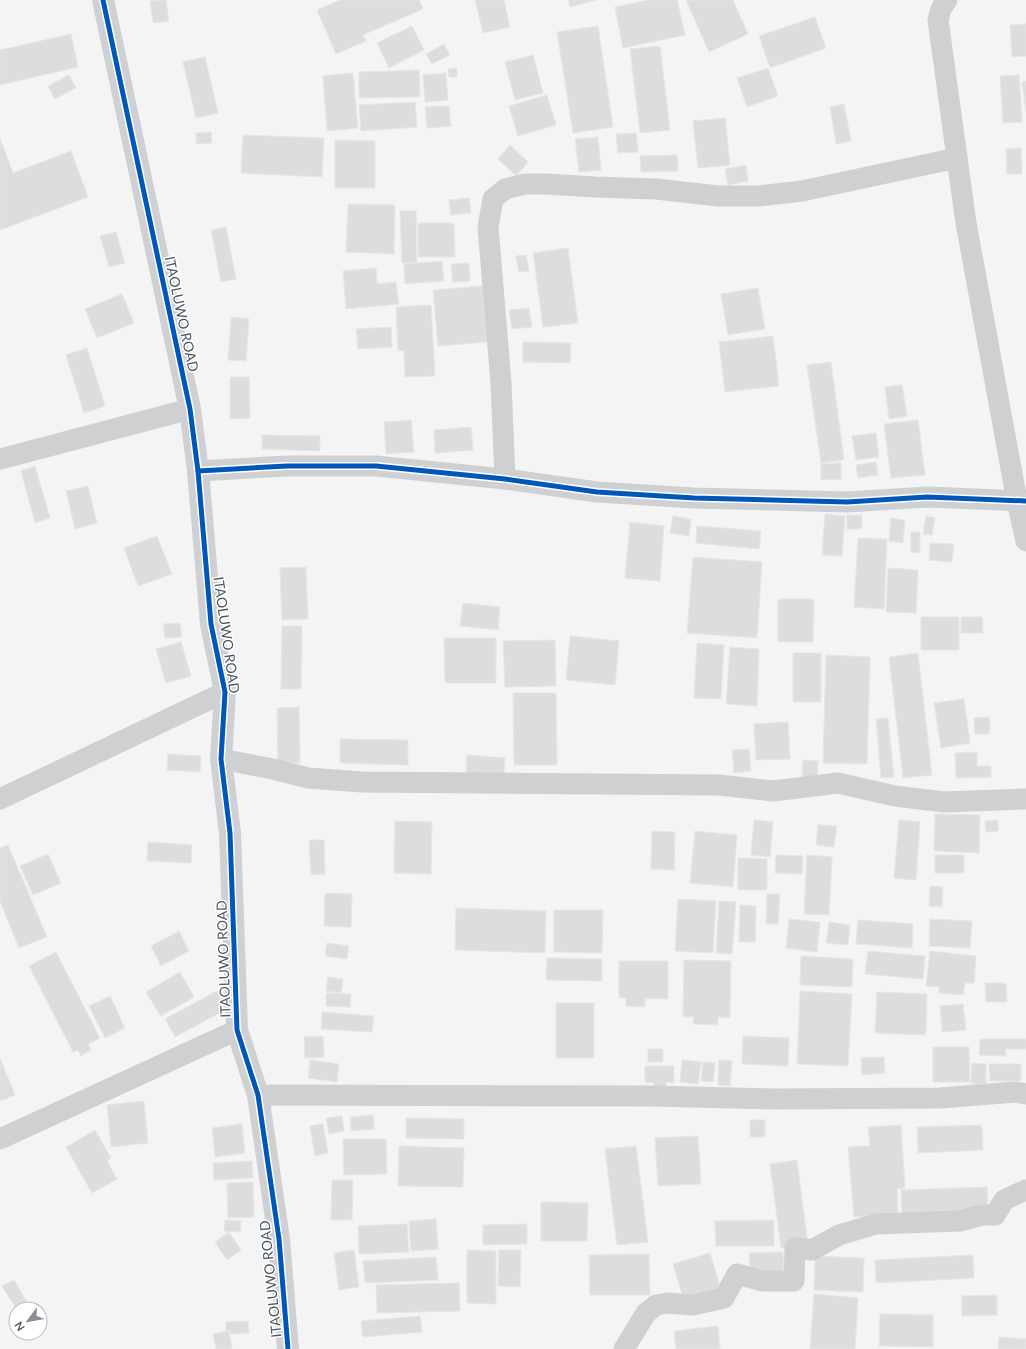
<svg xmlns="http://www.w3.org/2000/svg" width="1026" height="1349" viewBox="0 0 1026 1349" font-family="Lato,sans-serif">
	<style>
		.building { fill: #ddddde; stroke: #e5e6e7 }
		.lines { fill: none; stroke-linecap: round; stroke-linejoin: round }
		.street { stroke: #ced0d2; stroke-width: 21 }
		.secondary { stroke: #ced0d4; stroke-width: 22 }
		.cycleway-casing { stroke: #fff; stroke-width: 8 }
		.cycleway { stroke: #0057b8; stroke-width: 5 }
		.labels { text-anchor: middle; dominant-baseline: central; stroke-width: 3; stroke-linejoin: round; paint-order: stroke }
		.street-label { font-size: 14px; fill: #4a5661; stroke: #fff }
	</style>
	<rect width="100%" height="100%" fill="#f4f4f4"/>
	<g class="building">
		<path d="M166,0L169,21L153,23L150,1Z"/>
		<path d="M340,0H419L423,9L363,35L366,41L336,54L317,10Z"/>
		<path d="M475,0H504L510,27L483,33Z"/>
		<path d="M568,0H596L570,7Z"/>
		<path d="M649,0H677L685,35L623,48L615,7Z"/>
		<path d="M686,0H733L748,34L709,52Z"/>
		<path d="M815,17L826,48L770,68L759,36Z"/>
		<path d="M1026,24V56L1012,57L1010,25Z"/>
		<path d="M412,26L424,50L389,68L377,43Z"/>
		<path d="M598,26L613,127L573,133L557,32Z"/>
		<path d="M71,34L78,67L0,85V50Z"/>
		<path d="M444,44L450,55L432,64L426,54Z"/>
		<path d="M660,46L670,130L640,133L630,49Z"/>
		<path d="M533,55L543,93L515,100L505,62Z"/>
		<path d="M205,57L218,113L196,118L183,62Z"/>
		<path d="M457,68V77H449L448,69Z"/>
		<path d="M768,68L778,96L747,107L737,78Z"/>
		<path d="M419,70L420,97L359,98V72Z"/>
		<path d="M353,73L358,128L327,131L323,76Z"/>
		<path d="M446,73L448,100L425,102L423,75Z"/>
		<path d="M69,75L76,88L55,99L48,86Z"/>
		<path d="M1019,75L1022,122L1003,123L1000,76Z"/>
		<path d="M1026,81V112L1022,82Z"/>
		<path d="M547,95L556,125L518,136L509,106Z"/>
		<path d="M415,102L417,127L361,131L359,105Z"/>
		<path d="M844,104L851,141L836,144L830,107Z"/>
		<path d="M449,106L451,126L427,128L425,107Z"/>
		<path d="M725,118L730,165L698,168L693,121Z"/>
		<path d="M211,132L212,143L196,144V133Z"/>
		<path d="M636,133L638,152L618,153L616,134Z"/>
		<path d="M243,135L324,138L322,177L241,173Z"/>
		<path d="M598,137L601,170L579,172L575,139Z"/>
		<path d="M0,138L13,173L71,151L88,197L0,230Z"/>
		<path d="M335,140L375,141V188H335Z"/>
		<path d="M510,145L528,162L516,176L498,159Z"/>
		<path d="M1021,148L1022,174H1007L1006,149Z"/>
		<path d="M677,155L678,171L641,172L640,156Z"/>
		<path d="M746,165L748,181L728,185L725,169Z"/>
		<path d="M469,198L471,213L451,215L449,200Z"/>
		<path d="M348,204L395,205L394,254L346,252Z"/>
		<path d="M400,211H416L417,262L402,263Z"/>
		<path d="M418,223H454L455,257H418Z"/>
		<path d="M226,227L236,279L221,282L211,230Z"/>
		<path d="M116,232L125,263L109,267L100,236Z"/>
		<path d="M568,248L578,323L543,327L533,253Z"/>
		<path d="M526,255L529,271L519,272L516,256Z"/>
		<path d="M442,261L444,281L405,284L404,264Z"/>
		<path d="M469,263L470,281L453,282L451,264Z"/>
		<path d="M376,268L377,284L396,282L399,304L346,309L343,271Z"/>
		<path d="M483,286L487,342L438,346L433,290Z"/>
		<path d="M758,288L765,329L728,335L721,294Z"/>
		<path d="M122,294L134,323L97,338L85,309Z"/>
		<path d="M431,305L435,376L405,377L404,350L398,351L396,307Z"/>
		<path d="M529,308L532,327L512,329L509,310Z"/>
		<path d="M231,317L249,319L246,361L228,360Z"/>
		<path d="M391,327L392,347L358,349L356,329Z"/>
		<path d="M773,336L779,386L725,392L719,342Z"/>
		<path d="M523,342L571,343L570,363L523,362Z"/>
		<path d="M87,348L105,406L84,413L66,355Z"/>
		<path d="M831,362L844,460L821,463L807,365Z"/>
		<path d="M230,377H249L250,418L230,419Z"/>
		<path d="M902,385L907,416L889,419L885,387Z"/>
		<path d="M411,420L414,452L386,454L384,422Z"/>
		<path d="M918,420L925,475L891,478L884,424Z"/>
		<path d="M471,427L473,450L435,453L434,430Z"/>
		<path d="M876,433L879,457L856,460L852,436Z"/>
		<path d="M262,435L320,436V451L262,449Z"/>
		<path d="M876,462L878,475L858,478L856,465Z"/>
		<path d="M841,463V479L821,480V464Z"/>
		<path d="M35,466L50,518L35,523L21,471Z"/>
		<path d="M88,486L97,523L75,529L66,491Z"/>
		<path d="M825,514L845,516L842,556L822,555Z"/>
		<rect x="847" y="515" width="15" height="14"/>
		<path d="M673,516L691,519L689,536L670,533Z"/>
		<path d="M926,516L935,518L932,535L923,534Z"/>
		<path d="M891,518L905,520L903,543L889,541Z"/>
		<path d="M630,522L664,526L660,581L625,578Z"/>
		<path d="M697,526L761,531L759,549L696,543Z"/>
		<path d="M911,532H920V553L911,552Z"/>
		<path d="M157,536L172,574L138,586L124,548Z"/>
		<path d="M858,538L887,539L884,609L854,607Z"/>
		<path d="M930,543L954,544L952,562L929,560Z"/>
		<path d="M693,557L762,562L757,638L687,633Z"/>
		<path d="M306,567L308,619L282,620L280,568Z"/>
		<path d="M888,568L918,570L916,613L886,612Z"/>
		<path d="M778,599H814L813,642H778Z"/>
		<path d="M463,603L500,607L498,630L460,626Z"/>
		<rect x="921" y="617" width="38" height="33"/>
		<path d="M961,617H982L983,633H961Z"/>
		<path d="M180,623L182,637L165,638L163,624Z"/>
		<path d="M282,626H302L301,689H281Z"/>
		<path d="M570,636L619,641L615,685L566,680Z"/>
		<path d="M444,638H496V683H445Z"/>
		<path d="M555,640L556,686L505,687L503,641Z"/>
		<path d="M181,642L191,676L166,683L156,649Z"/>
		<path d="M697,643L724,645L721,699L694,698Z"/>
		<path d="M730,647L759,649L757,706L726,704Z"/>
		<rect x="793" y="653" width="28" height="49"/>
		<path d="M918,653L932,775L903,778L889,657Z"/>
		<path d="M826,655L870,657L867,764L823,763Z"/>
		<path d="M513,693H556L557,765H514Z"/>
		<path d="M964,699L970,743L941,748L934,703Z"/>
		<path d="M299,707L300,763H278L277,708Z"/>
		<path d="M990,717L989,734H975L974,718Z"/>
		<path d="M888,718L894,777L881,778L876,719Z"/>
		<path d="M788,722L790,759L756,760L754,724Z"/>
		<path d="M340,739L408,740V765L340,763Z"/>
		<path d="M749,749L751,771L734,773L732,750Z"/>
		<path d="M977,752V766H991V777L956,778L955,753Z"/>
		<path d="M168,754L201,756L200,772L167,770Z"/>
		<path d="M467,755L505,758L504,775L466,773Z"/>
		<path d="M803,760L818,761L817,782L802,781Z"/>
		<path d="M935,814L980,815L979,853L934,851Z"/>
		<path d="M754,820L773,822L770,857L751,855Z"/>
		<path d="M899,820L920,822L916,880L894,878Z"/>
		<path d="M998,820V831L986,832L985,821Z"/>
		<path d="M395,821L432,822L431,874L394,873Z"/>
		<path d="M818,825L837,826L834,847L816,845Z"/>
		<path d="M652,831L675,832L674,870L651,869Z"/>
		<path d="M695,831L737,835L733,887L690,883Z"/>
		<path d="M309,840H324L325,874L311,875Z"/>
		<path d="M148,842L192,845L191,863L147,861Z"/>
		<path d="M8,845L47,937L19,948L0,901V848Z"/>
		<path d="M48,854L61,883L33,895L20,866Z"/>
		<path d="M776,855L803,856L802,874L775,873Z"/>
		<path d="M807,855L832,857L829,915L804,914Z"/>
		<rect x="935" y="855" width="29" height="18"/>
		<path d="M738,858L767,859V890H738Z"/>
		<path d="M930,886L943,887L942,907L929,906Z"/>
		<path d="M325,893L352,894L351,927L324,926Z"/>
		<path d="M767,894H780L778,924H766Z"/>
		<path d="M678,899L716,901L713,953L675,951Z"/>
		<path d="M719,901L736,902L732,954L716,953Z"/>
		<path d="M740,905L756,906L755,942H739Z"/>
		<path d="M456,908L546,911L545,953L455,950Z"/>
		<path d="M554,910H603L602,953L554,952Z"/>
		<path d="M789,919L820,922L817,952L786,948Z"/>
		<path d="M930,919L972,921L970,948L929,946Z"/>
		<path d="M858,920L913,924L912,948L856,944Z"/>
		<path d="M829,922L850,925L848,945L826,943Z"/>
		<path d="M179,931L189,951L161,966L151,946Z"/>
		<path d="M327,943L349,946L347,959L325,956Z"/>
		<path d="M868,951L925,956L923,979L865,974Z"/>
		<path d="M930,951L976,956L974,983H965L963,995L939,993V987L926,986Z"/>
		<path d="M56,952L100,1038L88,1044L91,1050L81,1056L78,1050L73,1052L29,966Z"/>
		<path d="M801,956L853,959L852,987L800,985Z"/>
		<path d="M547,958L602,959V981L546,980Z"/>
		<path d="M684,960L731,961L730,1018L718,1017V1025L693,1024L694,1017H683Z"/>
		<path d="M619,961H668V999L645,998V1007L626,1006V998H619Z"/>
		<path d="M180,972L194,997L161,1016L146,992Z"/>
		<path d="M328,977L343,979L341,993L326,991Z"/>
		<path d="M985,983H1006L1007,1002H986Z"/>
		<path d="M217,991L227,1009L175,1037L165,1019Z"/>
		<path d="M800,991L852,994L848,1066L797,1064Z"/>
		<path d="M877,992L927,994L926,1035L875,1033Z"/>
		<path d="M326,993L351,994L350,1007L326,1006Z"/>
		<path d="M110,996L125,1028L105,1038L89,1006Z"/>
		<rect x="556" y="1003" width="38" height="55"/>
		<path d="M963,1004L966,1030L942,1032L940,1006Z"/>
		<path d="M322,1012L374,1016L372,1032L321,1029Z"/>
		<path d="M323,1036L324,1057L305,1058L304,1037Z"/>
		<path d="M743,1036L789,1038L788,1066L742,1064Z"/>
		<path d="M980,1039H1026V1049H1005L1006,1056L979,1055Z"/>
		<path d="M933,1047H969L970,1082H933Z"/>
		<rect x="648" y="1049" width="15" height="13"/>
		<path d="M884,1057L885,1073L862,1075L861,1058Z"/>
		<path d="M0,1058L15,1095L0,1101Z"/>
		<path d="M310,1060L339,1064L337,1082L308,1078Z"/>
		<path d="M682,1060L701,1062L698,1084L680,1082Z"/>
		<path d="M719,1060L732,1061L730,1086L718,1085Z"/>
		<path d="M703,1062L715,1063L713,1082L701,1081Z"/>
		<path d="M972,1063L986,1064V1084H971Z"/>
		<path d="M989,1064H1021V1081H990Z"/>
		<path d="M645,1066H674V1083L666,1082V1088H655L654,1083L645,1082Z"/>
		<path d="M144,1101L148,1143L111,1147L107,1105Z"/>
		<path d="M373,1115L374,1129L351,1131L350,1117Z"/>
		<path d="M342,1116L344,1131L329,1134L326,1118Z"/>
		<path d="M406,1118L464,1119V1139L406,1138Z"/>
		<rect x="750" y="1120" width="15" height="17"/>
		<path d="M242,1124L245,1153L215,1157L212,1128Z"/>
		<path d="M323,1124L328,1153L315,1156L310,1126Z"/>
		<path d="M901,1125L905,1188L897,1189L898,1214L854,1217L848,1147L870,1146L868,1127Z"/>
		<path d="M982,1125L983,1150L918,1153L917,1127Z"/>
		<path d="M95,1130L111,1158L107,1161L117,1179L92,1193L66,1147Z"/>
		<path d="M698,1136L701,1184L658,1186L655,1138Z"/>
		<path d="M343,1139H386L387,1174L344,1175Z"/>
		<path d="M399,1146L464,1148L463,1187L398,1186Z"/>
		<path d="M636,1146L648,1242L617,1245L605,1149Z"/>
		<path d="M797,1160L808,1245L781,1248L770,1164Z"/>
		<path d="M252,1161L253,1178L214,1180L213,1163Z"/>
		<path d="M332,1180H353L352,1220H331Z"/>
		<path d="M253,1182L254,1217L228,1218L227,1183Z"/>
		<path d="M987,1187L988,1212L902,1215L901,1190Z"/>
		<path d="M541,1202L588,1203L587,1241H541Z"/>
		<path d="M436,1219L438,1249L411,1251L409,1221Z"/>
		<path d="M225,1220L241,1221L240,1232L224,1231Z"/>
		<path d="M774,1220V1246H716L715,1221Z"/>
		<path d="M407,1224L409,1252L359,1254L358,1226Z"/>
		<path d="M527,1224V1244L483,1245V1225Z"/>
		<path d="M229,1232L241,1250L227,1260L215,1242Z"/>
		<path d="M354,1250L359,1287L339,1290L334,1253Z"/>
		<path d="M467,1250L496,1251V1304L467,1303Z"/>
		<path d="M499,1250H521L520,1287L498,1286Z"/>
		<path d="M783,1252L784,1275L750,1276L749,1253Z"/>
		<path d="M710,1253L721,1290L684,1301L673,1264Z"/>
		<path d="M649,1254L650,1295H590L589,1255Z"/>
		<path d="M973,1255L974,1278L876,1283L875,1260Z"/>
		<path d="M815,1256L864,1258L863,1292L814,1290Z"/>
		<path d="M436,1257L438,1280L365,1283L363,1261Z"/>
		<path d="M14,1280L27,1302L16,1308L2,1286Z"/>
		<path d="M459,1283L460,1311L377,1313L376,1285Z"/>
		<path d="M814,1294L858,1298L855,1349H810Z"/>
		<path d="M997,1295V1315L962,1316V1296Z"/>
		<path d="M880,1314L933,1315V1347L879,1346Z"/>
		<path d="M420,1316L422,1332L363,1337L361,1321Z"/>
		<path d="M248,1321L249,1333L230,1334V1331H226V1322Z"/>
		<path d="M718,1326L720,1349H676L674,1331Z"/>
		<path d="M229,1331L232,1349H216L213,1334Z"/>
		<path d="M999,1337L1026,1339V1349H998Z"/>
	</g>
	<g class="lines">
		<g class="street">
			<path d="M947,0L941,9L938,20L966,223L1017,501L1026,541"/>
			<path d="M0,459L190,409"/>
			<path d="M198,471L287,466H376L505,479L597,492L694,498L847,502L927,497L1026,501"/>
			<path d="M505,479L501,383L488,227L493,199L505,189L525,184H545L595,187L656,189L718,196H759L802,191L957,158"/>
			<path d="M221,759L273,769L308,778L362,782L719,785L773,791L838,783L895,796L944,802L1026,799"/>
			<path d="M0,799L225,692"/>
			<path d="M258,1095L650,1096L777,1099L940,1098L1016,1092L1026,1094"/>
			<path d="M0,1139L237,1030"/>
			<path d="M624,1349L646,1313L656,1305L668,1303L693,1305L724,1298L737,1274L763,1281H794L795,1248L812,1250L839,1235L876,1224L960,1221L982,1215H995L1004,1200L1026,1190"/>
		</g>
		<path class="secondary" d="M103,0L190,409L198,471L211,624L225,692L221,759L230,833L237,1030L258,1095L279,1239L288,1349"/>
		<g class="cycleway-casing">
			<g id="cycleway">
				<path d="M103,0L190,409L198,471L211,624L225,692L221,759L230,833L237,1030L258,1095L279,1239L288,1349"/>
				<path d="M198,471L287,466H376L505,479L597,492L694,498L847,502L927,497L1026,501"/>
			</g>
		</g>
		<use href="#cycleway" class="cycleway"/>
	</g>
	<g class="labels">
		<g class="street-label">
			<text transform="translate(182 314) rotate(78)">ITAOLUWO ROAD</text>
			<text transform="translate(227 635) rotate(82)">ITAOLUWO ROAD</text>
			<text transform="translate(223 959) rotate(-92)">ITAOLUWO ROAD</text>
			<text transform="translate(270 1279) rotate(-96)">ITAOLUWO ROAD</text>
		</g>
	</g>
	<g transform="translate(28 1321) rotate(238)"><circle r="19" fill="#ffffff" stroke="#b7bbc0"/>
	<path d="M0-3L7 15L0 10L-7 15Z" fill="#868d94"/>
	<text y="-6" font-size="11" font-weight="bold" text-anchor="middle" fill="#4a5661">N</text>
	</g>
</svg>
